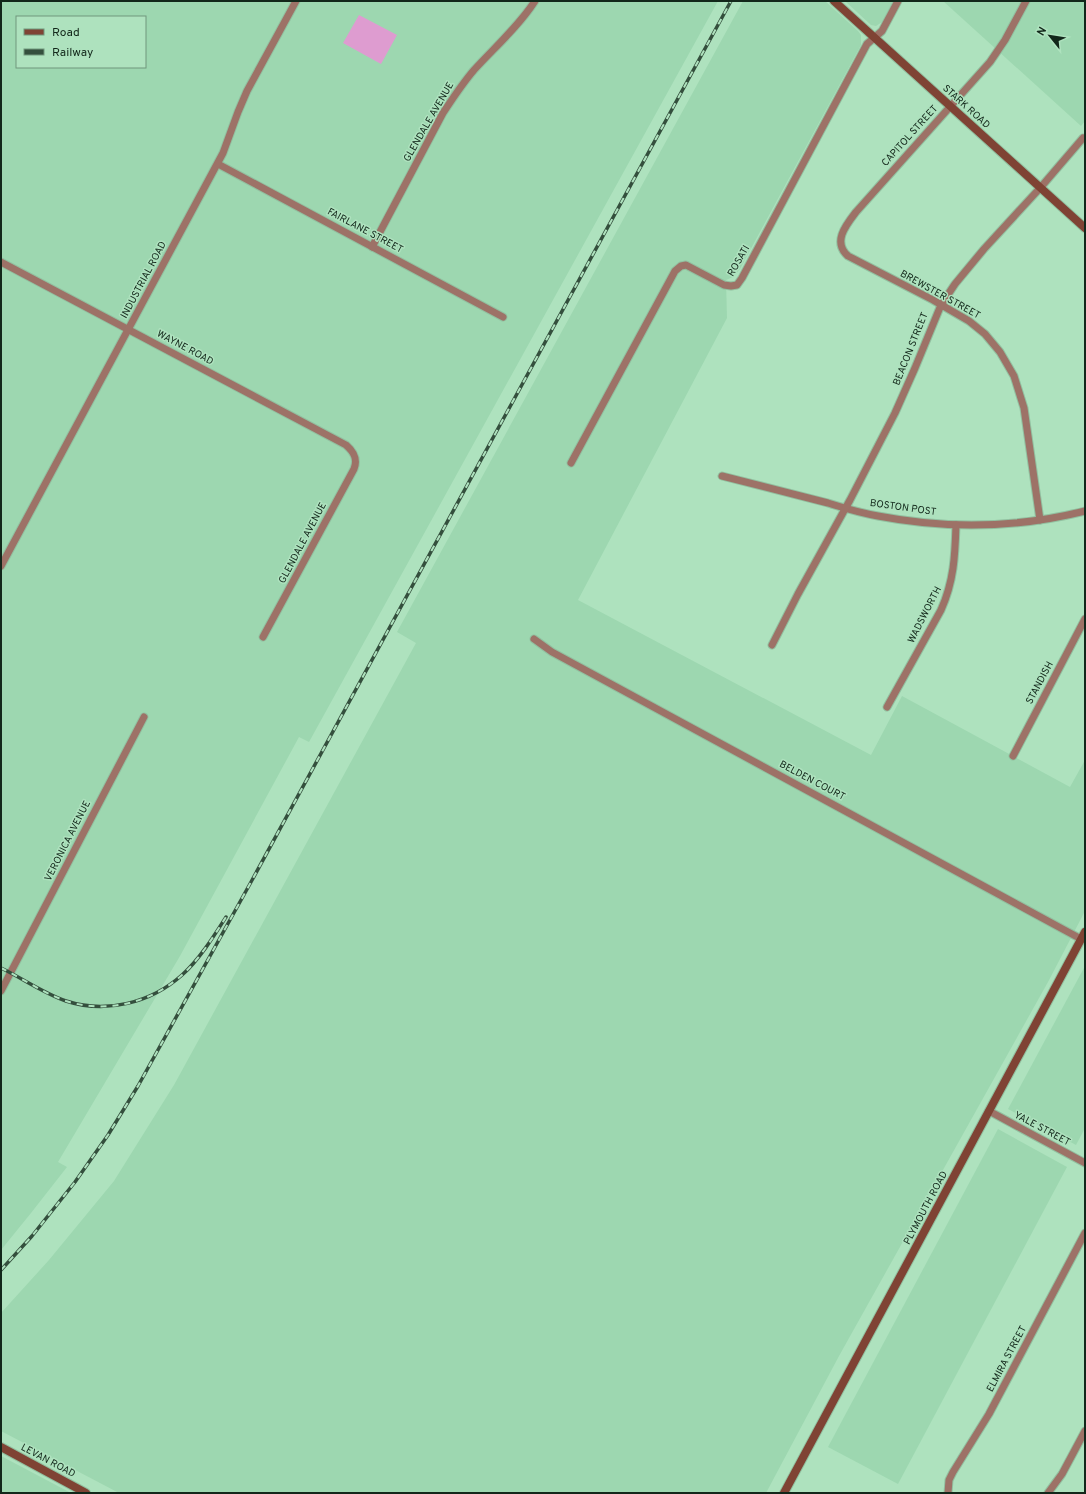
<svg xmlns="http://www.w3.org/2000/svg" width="1086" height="1494" viewBox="0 0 1086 1494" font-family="Overpass,sans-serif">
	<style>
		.built { fill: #9dd7b0; fill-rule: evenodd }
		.green { fill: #de9cd0 }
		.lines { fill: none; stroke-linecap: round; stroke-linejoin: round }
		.street-casing { stroke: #92c0a0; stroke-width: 9 }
		.secondary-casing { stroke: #92c0a0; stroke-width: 10 }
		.street { stroke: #9d7267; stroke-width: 7 }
		.secondary { stroke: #7f4334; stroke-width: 8 }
		.rail-casing { stroke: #344f3d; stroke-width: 3.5 }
		.rail { stroke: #aee2be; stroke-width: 2; stroke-dasharray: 6; stroke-linecap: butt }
		.labels { text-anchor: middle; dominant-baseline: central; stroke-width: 3; stroke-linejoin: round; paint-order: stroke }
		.street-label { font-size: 10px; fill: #12271a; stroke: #aee2be }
	</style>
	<rect width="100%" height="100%" fill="#aee2be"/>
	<g class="built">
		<path d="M1,1H718L309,742L299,737L180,956L58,1162L67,1167L31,1213L1,1250ZM17,17H145V67H17Z"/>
		<path d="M743,1H825L858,31L861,35V45L740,269L733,277L726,280L727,318L578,600L871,755L902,696L1070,787L1085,760V911L1048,982L839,1356L766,1493H119L1,1431V1313L49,1260L114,1181L174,1085L416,643L397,632Z"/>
		<path d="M845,1H893L882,22L876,26L871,25Z"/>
		<path d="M943,1H1085V121L1081,126Z"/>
		<path d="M1085,966V1128L1076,1145L1008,1109Z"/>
		<path d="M998,1129L1067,1167L898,1484L828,1447Z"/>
		<path d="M1,1456L71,1493H1Z"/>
	</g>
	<path class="green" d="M359,15L397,35L381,64L343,43Z"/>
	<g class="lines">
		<g class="street-casing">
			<g id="street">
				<path d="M1026,1L1005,40L990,62L856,212C846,225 832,242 848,256L933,300L969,321L985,334L1000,352L1014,376L1024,408L1040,520"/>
				<path d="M218,164L503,317"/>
				<path d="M372,247L443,113C453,98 462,84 474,70C494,48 518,27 535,1"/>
				<path d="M1,262L346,445C354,452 358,459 354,469L263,637"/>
				<path d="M571,463L675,271L681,266L686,265L724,285L731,286L737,285L742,278L867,44L882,31L898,1"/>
				<path d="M722,476C757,485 792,494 828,503C844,508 861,513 878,516C946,529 1017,528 1085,511"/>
				<path d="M1,566L223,153L238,112L247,91L296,1"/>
				<path d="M534,639L552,652L1081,939"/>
				<path d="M772,645L798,594L850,500L895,413L915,368L941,305L955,284L984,249L1041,187L1083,138"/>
				<path d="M887,707L941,610C954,581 955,556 956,525"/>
				<path d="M1013,756L1085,619"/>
				<path d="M1,991L144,717"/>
				<path d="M989,1111L1085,1163"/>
				<path d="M948,1493L949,1480L953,1472L989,1414L1085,1233"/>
				<path d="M1048,1493L1062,1474L1085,1431"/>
			</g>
		</g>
		<g class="secondary-casing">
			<g id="secondary">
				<path d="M834,1L1085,228"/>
				<path d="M1,1447L86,1493"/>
				<path d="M784,1493L1085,932"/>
			</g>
		</g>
		<use href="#street" class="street"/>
		<use href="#secondary" class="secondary"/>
		<g class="rail-casing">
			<g id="rail">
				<path d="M1,968C22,978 43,993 66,1001C106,1014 151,1003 182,975C199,960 214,936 226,917"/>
				<path d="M1,1270L32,1236L75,1182L108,1135L138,1086L251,882L731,1"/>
			</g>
		</g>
		<use href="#rail" class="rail"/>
	</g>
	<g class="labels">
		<g class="street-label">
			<text transform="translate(966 107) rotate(42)">STARK ROAD</text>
			<text transform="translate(429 122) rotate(-60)">GLENDALE AVENUE</text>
			<text transform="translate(910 136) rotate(-48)">CAPITOL STREET</text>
			<text transform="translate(365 231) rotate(28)">FAIRLANE STREET</text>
			<text transform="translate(739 261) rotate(-60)">ROSATI</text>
			<text transform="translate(144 280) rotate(-62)">INDUSTRIAL ROAD</text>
			<text transform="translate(940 295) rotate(29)">BREWSTER STREET</text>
			<text transform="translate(185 348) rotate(28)">WAYNE ROAD</text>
			<text transform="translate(911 349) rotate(-68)">BEACON STREET</text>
			<text transform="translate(903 508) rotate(8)">BOSTON POST</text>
			<text transform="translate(303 543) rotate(-62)">GLENDALE AVENUE</text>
			<text transform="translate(925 615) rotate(-63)">WADSWORTH</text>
			<text transform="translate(1040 683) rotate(-62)">STANDISH</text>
			<text transform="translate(812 781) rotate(28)">BELDEN COURT</text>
			<text transform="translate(68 841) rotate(-63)">VERONICA AVENUE</text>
			<text transform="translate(1042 1129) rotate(28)">YALE STREET</text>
			<text transform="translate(926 1208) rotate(-62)">PLYMOUTH ROAD</text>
			<text transform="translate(1007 1359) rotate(-62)">ELMIRA STREET</text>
			<text transform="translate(48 1461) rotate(28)">LEVAN ROAD</text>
		</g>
	</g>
	<rect width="1086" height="1494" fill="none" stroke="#12271a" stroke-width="4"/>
	<rect x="16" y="16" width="130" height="52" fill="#aee2be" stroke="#70977c"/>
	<rect x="24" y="29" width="20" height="6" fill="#7f4334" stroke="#70977c"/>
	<text x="52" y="36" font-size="12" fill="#12271a">Road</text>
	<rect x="24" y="49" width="20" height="6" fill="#344f3d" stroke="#70977c"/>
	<text x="52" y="56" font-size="12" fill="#12271a">Railway</text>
	<g transform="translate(1050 36) rotate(300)" stroke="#aee2be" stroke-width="3" paint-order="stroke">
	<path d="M0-3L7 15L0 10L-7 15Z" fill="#12271a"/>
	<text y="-6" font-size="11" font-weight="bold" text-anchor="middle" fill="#12271a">N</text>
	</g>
</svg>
